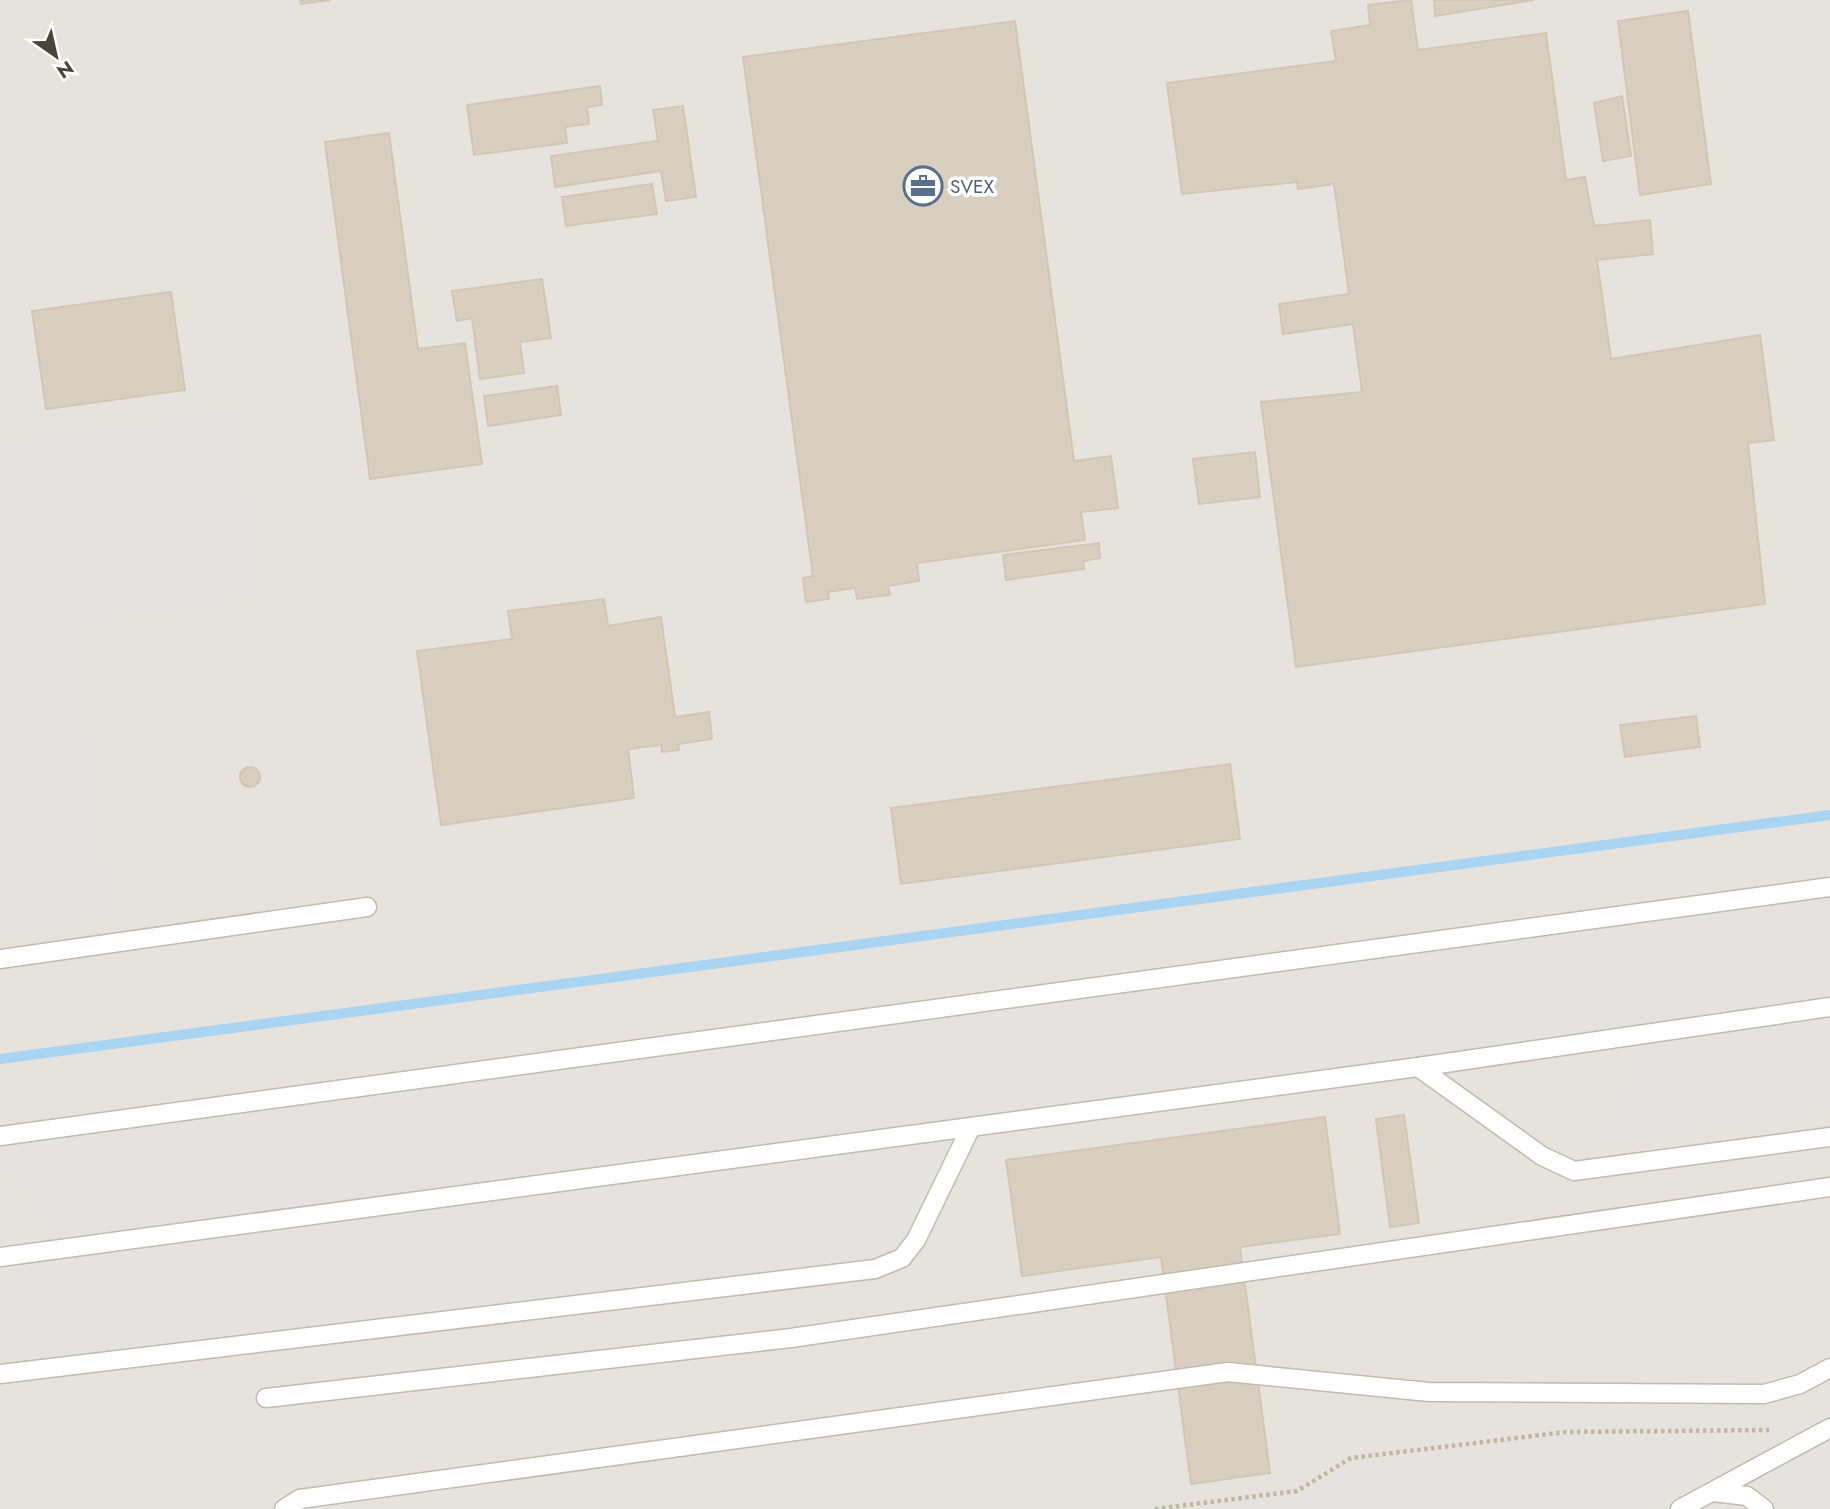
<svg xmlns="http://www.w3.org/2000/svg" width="1830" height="1509" viewBox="0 0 1830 1509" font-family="Jost,sans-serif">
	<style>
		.industrial { fill: #e6e2dd }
		.parking { fill: #e5e3e0 }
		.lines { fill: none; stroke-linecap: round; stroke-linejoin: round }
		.stream { stroke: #a9d4f2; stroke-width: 10 }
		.building { fill: #d8cfc1; stroke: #d3c7b4; stroke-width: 2 }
		.service-casing { stroke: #c2bbae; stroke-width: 21 }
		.path { stroke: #c4b79f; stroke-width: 4.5; stroke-dasharray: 3.5 3.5; stroke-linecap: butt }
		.service { stroke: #fff; stroke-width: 18 }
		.labels { text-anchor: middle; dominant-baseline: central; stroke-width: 7; stroke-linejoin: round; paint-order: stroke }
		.service-label { font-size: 19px; fill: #4e5e75; stroke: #fff; text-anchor: start }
	</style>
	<rect width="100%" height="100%" fill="#f6f3ec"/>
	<rect class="industrial" x="0" y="0" width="1830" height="1509"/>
	<g class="parking">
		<path d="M232,412L257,598L68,624L107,919L0,933V443Z"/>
		<path d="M1830,887V1111L1604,1142L1651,1033L971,1127L902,1258L0,1374V1307L29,1253L73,1246L0,1158V1136Z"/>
		<path d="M1830,1410V1509H1790L1768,1461L1759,1448Z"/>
		<path d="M1563,1437L1699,1439L1705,1476L1643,1509H1228L1227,1505L1301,1497L1351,1464Z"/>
	</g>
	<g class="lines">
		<path class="stream" d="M0,1059L1830,815"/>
	</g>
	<g class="building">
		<path d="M300,0H331L301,4Z"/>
		<path d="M1411,0L1418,50L1546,33L1566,180L1585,177L1594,226L1650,220L1653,254L1597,260L1611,359L1760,335L1774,440L1748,443L1765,604L1296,667L1261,402L1362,392L1353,324L1283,334L1279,304L1349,294L1334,184L1298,189L1297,182L1182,194L1167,83L1336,61L1331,31L1370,25L1368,5Z"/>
		<path d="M1434,0H1534L1435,16Z"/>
		<path d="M1688,11L1711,184L1640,195L1618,21Z"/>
		<path d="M1015,21L1074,461L1111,456L1118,508L1081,512L1085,540L917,563L919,581L888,586L890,595L857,599L855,588L828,592L829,599L806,602L803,578L813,576L743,57Z"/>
		<path d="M600,86L602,105L587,107L589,124L565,127L567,143L474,155L467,105Z"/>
		<path d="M1622,96L1631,156L1603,161L1594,103Z"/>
		<path d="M683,106L696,197L666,201L661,171L555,187L551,156L658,141L653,110Z"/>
		<path d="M389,133L418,349L465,343L482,464L370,479L325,142Z"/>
		<path d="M652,184L657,214L566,226L562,197Z"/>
		<path d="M542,279L551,338L520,342L524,373L480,379L472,318L457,321L452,291Z"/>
		<path d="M171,292L185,390L46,409L32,311Z"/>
		<path d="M557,386L561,415L488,426L484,396Z"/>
		<path d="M1255,452L1260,497L1199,504L1193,459Z"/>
		<path d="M1099,543L1100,558L1083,561L1084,569L1006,580L1003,555Z"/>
		<path d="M604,599L608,626L661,617L675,717L709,712L712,739L678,744L679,750L662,752L661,745L628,749L634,798L441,825L417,651L512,639L508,611Z"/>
		<path d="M1696,716L1700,747L1625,757L1620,725Z"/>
		<path d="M1230,764L1240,839L901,884L891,808Z"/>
		<circle cx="250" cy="777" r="10"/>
		<path d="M1404,1115L1419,1223L1390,1227L1376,1119Z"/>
		<path d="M1325,1117L1340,1234L1240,1247L1270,1473L1191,1484L1161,1257L1022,1276L1006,1160Z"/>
	</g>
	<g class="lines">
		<g class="service-casing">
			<g id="service">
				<path d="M0,959L367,907"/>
				<path d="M1418,1067L1542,1156L1574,1171L1830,1137"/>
				<path d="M0,1136L1830,887"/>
				<path d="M0,1257L1418,1067L1830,1007"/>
				<path d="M0,1374L875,1269L902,1258L916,1240L971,1127"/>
				<path d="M266,1398L791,1338L1830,1187"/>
				<path d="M1713,1492L1747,1496L1764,1509"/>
				<path d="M284,1509L300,1499L1228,1372L1429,1392L1764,1394L1800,1384L1830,1368"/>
				<path d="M1680,1509L1830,1428"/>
			</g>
		</g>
		<path class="path" d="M1155,1509L1297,1491L1351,1458L1566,1432L1769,1430"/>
		<use href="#service" class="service"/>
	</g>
	<defs>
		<g id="office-ring" transform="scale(2.0125)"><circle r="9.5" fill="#fff" stroke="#5c6f8a" stroke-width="1.5"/><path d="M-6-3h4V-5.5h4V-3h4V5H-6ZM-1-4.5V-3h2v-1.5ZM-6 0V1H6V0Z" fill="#5c6f8a"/></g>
	</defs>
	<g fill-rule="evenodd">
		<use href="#office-ring" x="923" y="186"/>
	</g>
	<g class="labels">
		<g class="service-label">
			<text x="950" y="186">SVEX</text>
		</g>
	</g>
	<g transform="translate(56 56) rotate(146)" stroke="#ffffff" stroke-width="5" paint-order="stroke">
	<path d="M0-5L12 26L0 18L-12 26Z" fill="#4b4439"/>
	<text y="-10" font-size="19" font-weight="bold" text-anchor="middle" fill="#4b4439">N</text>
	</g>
</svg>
